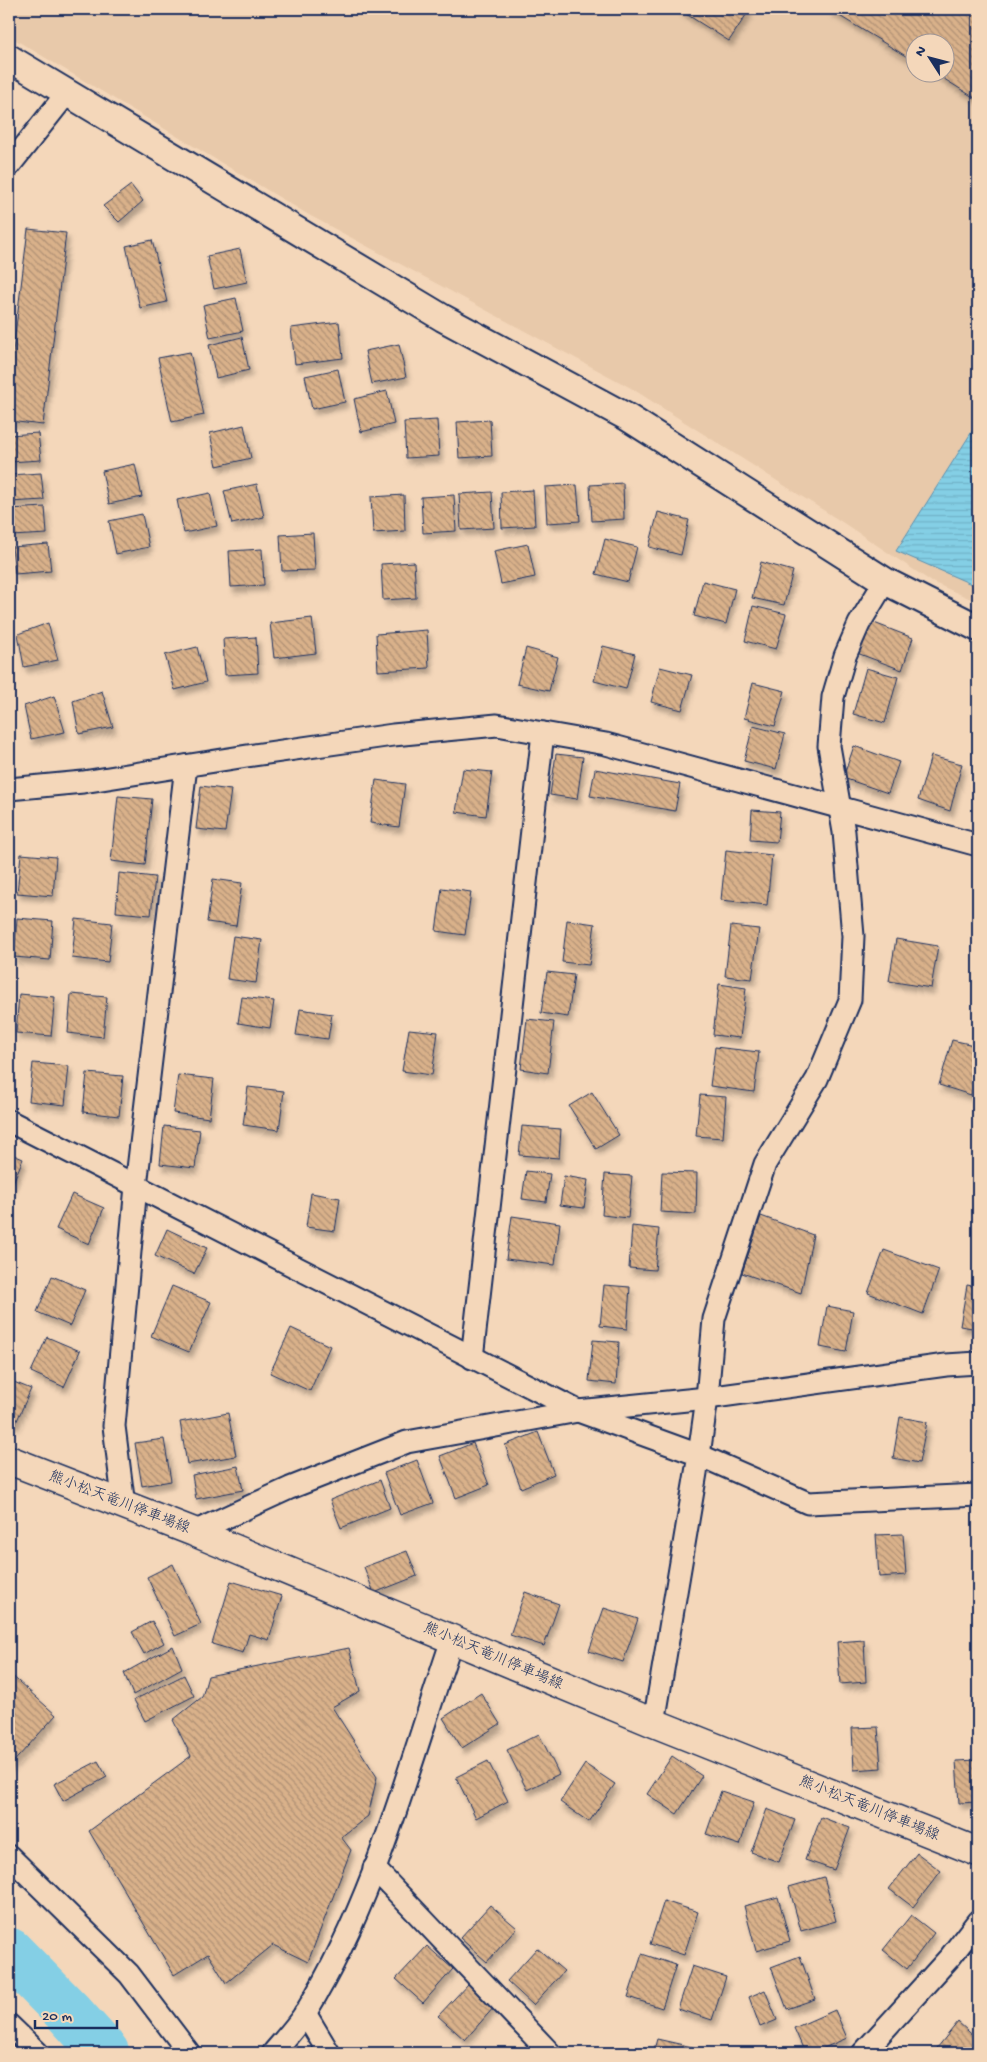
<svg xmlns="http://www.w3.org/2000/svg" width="987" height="2062" viewBox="0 0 987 2062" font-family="'Gochi Hand','Klee One',sans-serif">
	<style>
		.built { fill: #e8c9aa; fill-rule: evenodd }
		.water { fill: url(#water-rules); stroke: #5a8faf }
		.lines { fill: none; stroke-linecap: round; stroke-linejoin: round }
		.river { stroke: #84cfe5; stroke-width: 49 }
		.building { fill: url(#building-back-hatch); stroke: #1b2f5e; filter: url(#shadow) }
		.minor-casing { stroke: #1b2f5e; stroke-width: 25 }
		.tertiary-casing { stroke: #1b2f5e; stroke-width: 30 }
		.secondary-casing { stroke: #1b2f5e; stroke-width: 31 }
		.minor { stroke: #f4d7ba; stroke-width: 21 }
		.tertiary { stroke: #f4d7ba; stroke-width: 26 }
		.secondary { stroke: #f4d7ba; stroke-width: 28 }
		.labels { text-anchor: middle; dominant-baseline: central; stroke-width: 4.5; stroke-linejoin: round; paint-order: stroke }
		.street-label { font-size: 15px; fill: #1b2f5e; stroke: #f4d7ba }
	</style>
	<defs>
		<pattern id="water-rules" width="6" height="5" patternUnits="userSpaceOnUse" patternTransform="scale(1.25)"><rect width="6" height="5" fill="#84cfe5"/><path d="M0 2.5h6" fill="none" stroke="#71b2c7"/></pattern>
		<pattern id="building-back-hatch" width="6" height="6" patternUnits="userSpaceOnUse" patternTransform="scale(1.25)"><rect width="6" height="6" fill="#d9b18a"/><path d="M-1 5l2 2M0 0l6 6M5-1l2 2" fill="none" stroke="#af9074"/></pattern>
		<filter id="shadow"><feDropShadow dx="3" dy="5.5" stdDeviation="2.5" flood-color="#0004"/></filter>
	</defs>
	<rect width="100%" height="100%" fill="#f4d7ba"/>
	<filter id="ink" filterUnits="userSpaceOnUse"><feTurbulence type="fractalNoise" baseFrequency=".02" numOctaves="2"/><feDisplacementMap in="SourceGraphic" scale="10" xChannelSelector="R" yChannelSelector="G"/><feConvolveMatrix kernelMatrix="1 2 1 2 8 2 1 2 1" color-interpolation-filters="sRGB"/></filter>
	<g filter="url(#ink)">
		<path class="built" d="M9,9H978V602L932,582L842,522L631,388L309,215L9,36ZM914,42H944V72H914Z"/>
		<path class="water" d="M978,422V587L896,551Z"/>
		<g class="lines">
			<path class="river" d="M9,1952L69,2013L105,2053"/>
		</g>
		<g class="building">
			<path d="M678,9H750L729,41Z"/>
			<path d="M828,9H978V100L933,72H944V42H914V61Z"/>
			<path d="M131,185L143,201L119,222L103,206Z"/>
			<path d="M28,229L66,233L43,425L9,421V384Z"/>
			<path d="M152,240L167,302L140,308L126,246Z"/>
			<path d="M240,249L247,282L214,289L207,256Z"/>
			<path d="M236,298L243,331L210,338L203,305Z"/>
			<path d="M339,322L343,358L295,364L291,328Z"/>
			<path d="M242,337L249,370L216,378L209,345Z"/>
			<path d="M399,344L406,377L372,384L365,351Z"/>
			<path d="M190,352L204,415L172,422L158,358Z"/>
			<path d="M338,369L345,402L312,409L305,376Z"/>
			<path d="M387,391L394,424L361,432L354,399Z"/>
			<path d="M437,420L439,456L406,458L404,422Z"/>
			<path d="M490,420L492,456L459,458L457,422Z"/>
			<path d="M244,425L251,458L217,466L210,433Z"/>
			<path d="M38,433L41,460L9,462V435Z"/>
			<path d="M135,464L142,497L109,504L102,471Z"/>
			<path d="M41,473L44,500L9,502V475Z"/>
			<path d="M623,483L624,519L592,521L590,485Z"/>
			<path d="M257,484L264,517L232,524L224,491Z"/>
			<path d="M577,485L580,521L547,523L545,487Z"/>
			<path d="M533,490L535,526L502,528L501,492Z"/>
			<path d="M492,492L494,528L461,530L459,494Z"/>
			<path d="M210,493L217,526L184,533L177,500Z"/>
			<path d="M404,495L405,531L373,533L371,497Z"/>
			<path d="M454,495L456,531L423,533L421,497Z"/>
			<path d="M45,507L47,534L11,536L9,509Z"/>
			<path d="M658,512L689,520L681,555L649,547Z"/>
			<path d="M142,514L149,547L116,554L109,521Z"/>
			<path d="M313,533L315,570L282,571L280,535Z"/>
			<path d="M605,539L637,547L628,582L596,574Z"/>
			<path d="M48,544L51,571L15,574L12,547Z"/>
			<path d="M528,544L535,577L501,584L494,551Z"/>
			<path d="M262,549L264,585L231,587L229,551Z"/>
			<path d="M414,562L416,598L383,600L381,564Z"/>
			<path d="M761,562L793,571L784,605L752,598Z"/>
			<path d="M703,581L735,589L726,624L694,616Z"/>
			<path d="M753,606L786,614L776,649L745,641Z"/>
			<path d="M312,618L316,653L274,658L270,623Z"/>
			<path d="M869,621L913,638L902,670L857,653Z"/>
			<path d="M48,623L58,660L24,667L18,634Z"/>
			<path d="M427,630L429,668L378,671L376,634Z"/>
			<path d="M256,637L258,673L225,675L223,639Z"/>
			<path d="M603,646L635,654L626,689L594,681Z"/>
			<path d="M197,647L206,682L175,690L165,655Z"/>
			<path d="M526,648L558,657L549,691L517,684Z"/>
			<path d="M660,667L692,675L682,710L651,702Z"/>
			<path d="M866,668L898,677L885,723L853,714Z"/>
			<path d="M753,683L785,691L775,726L744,718Z"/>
			<path d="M102,691L113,727L79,734L73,701Z"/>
			<path d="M54,696L65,732L31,739L24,706Z"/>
			<path d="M753,726L785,734L776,769L744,761Z"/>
			<path d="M854,746L899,762L888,793L843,778Z"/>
			<path d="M556,754L583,757L577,799L550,795Z"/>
			<path d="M931,756L962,764L950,811L918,800Z"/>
			<path d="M463,769L492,772L486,816L456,812Z"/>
			<path d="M595,769L680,784L675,811L590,796Z"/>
			<path d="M376,780L405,784L399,827L370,823Z"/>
			<path d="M201,786L231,790L225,832L196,829Z"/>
			<path d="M118,796L152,799L145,865L111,861Z"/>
			<path d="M752,810L780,812L777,842L750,840Z"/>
			<path d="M726,850L772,855L767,905L721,900Z"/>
			<path d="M21,854L56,857L53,896L17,893Z"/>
			<path d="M119,873L155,877L151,915L116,912Z"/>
			<path d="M213,879L242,883L236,926L207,922Z"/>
			<path d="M442,888L471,892L465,935L436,931Z"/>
			<path d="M17,918L53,921L50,960L14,957Z"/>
			<path d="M76,919L112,923L108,962L72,958Z"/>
			<path d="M567,920L595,924L589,965L562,962Z"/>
			<path d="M731,926L759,929L752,979L725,976Z"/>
			<path d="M233,936L262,940L256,983L227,979Z"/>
			<path d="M896,939L938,946L931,988L889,981Z"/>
			<path d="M547,972L574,975L568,1017L541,1013Z"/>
			<path d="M719,984L746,988L740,1038L713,1035Z"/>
			<path d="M19,994L55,997L51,1036L16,1033Z"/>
			<path d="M71,994L107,997L103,1037L68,1033Z"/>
			<path d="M242,997L274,1001L270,1028L238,1023Z"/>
			<path d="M300,1009L332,1014L328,1039L296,1035Z"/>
			<path d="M527,1019L554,1022L548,1073L521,1069Z"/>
			<path d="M409,1029L438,1032L432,1075L402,1071Z"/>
			<path d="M952,1040L978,1046V1069L971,1095L939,1085Z"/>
			<path d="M715,1047L759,1052L754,1092L710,1086Z"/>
			<path d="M33,1063L69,1066L65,1105L29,1101Z"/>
			<path d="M87,1073L123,1076L119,1116L83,1112Z"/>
			<path d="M178,1075L214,1079L209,1118L173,1113Z"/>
			<path d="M248,1087L284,1091L279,1130L243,1125Z"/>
			<path d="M592,1092L619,1135L596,1149L569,1106Z"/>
			<path d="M700,1095L726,1097L723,1138L696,1136Z"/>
			<path d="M164,1126L200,1130L195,1168L160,1164Z"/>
			<path d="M522,1126L561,1129L559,1158L519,1155Z"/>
			<path d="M9,1153L23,1159L9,1192Z"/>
			<path d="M526,1171L550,1174L546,1202L522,1199Z"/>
			<path d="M662,1172L697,1173L696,1214L660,1212Z"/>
			<path d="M605,1174L632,1176L628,1218L602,1215Z"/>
			<path d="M564,1176L588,1180L584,1208L560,1205Z"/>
			<path d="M311,1193L340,1198L335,1231L306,1227Z"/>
			<path d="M72,1194L104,1208L89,1244L56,1229Z"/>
			<path d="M512,1216L560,1223L555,1265L506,1259Z"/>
			<path d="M761,1216L813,1235L801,1293L742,1273Z"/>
			<path d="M632,1226L659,1229L655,1270L629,1268Z"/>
			<path d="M167,1229L207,1248L194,1274L155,1256Z"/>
			<path d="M884,1250L939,1270L923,1314L868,1293Z"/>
			<path d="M52,1276L85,1290L70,1326L37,1312Z"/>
			<path d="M604,1285L630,1287L627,1329L600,1326Z"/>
			<path d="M967,1285L978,1287V1329L960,1326Z"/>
			<path d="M172,1286L211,1302L189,1352L151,1336Z"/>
			<path d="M827,1306L853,1311L846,1352L820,1347Z"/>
			<path d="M291,1328L330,1346L310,1391L270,1373Z"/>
			<path d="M47,1337L80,1351L64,1387L31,1372Z"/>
			<path d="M593,1340L619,1342L616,1384L589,1381Z"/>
			<path d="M9,1380L31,1389L15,1425L9,1422Z"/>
			<path d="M228,1413L236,1456L187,1464L180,1422Z"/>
			<path d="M900,1417L927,1422L919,1463L893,1458Z"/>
			<path d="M538,1432L554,1474L521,1488L505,1445Z"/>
			<path d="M164,1439L171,1481L142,1486L135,1443Z"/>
			<path d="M473,1443L489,1485L456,1498L440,1456Z"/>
			<path d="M417,1460L433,1503L400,1515L384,1473Z"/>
			<path d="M238,1466L243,1490L196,1499L192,1475Z"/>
			<path d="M380,1480L390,1508L341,1528L330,1500Z"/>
			<path d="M903,1534L906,1575L879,1577L876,1535Z"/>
			<path d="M407,1551L417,1576L374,1593L364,1567Z"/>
			<path d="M173,1564L201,1624L175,1636L147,1577Z"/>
			<path d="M231,1581L282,1596L269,1640L249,1634L243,1653L212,1644Z"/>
			<path d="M525,1592L559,1604L544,1646L510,1635Z"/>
			<path d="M604,1608L638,1619L623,1662L589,1651Z"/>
			<path d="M973,1619H978V1677H976Z"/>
			<path d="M152,1621L164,1643L144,1654L132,1632Z"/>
			<path d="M864,1640L866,1682L840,1684L837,1642Z"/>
			<path d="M173,1646L182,1668L133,1695L124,1673Z"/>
			<path d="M349,1648L360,1691L332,1707L377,1777L368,1816L341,1837L351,1850L308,1962L273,1945L226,1983L208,1954L174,1975L89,1831L191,1756L173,1720L202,1697L208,1676Z"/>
			<path d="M9,1673L56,1715L9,1767Z"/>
			<path d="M184,1675L194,1696L145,1721L134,1700Z"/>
			<path d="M481,1693L500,1724L462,1748L443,1718Z"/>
			<path d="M878,1727L881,1768L854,1770L852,1728Z"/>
			<path d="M539,1734L559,1774L527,1790L507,1750Z"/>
			<path d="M672,1756L702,1776L677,1814L647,1794Z"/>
			<path d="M978,1760V1802L959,1803L956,1761Z"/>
			<path d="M98,1761L107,1777L63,1801L54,1784Z"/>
			<path d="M488,1761L508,1801L476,1818L456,1777Z"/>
			<path d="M585,1764L615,1784L589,1822L560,1802Z"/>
			<path d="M721,1791L754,1802L740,1845L706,1834Z"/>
			<path d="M767,1809L795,1820L779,1862L751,1852Z"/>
			<path d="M821,1817L850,1828L834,1870L805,1860Z"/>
			<path d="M917,1853L941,1871L913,1907L889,1889Z"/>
			<path d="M824,1877L836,1921L801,1931L789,1887Z"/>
			<path d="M778,1897L790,1941L756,1951L744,1906Z"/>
			<path d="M664,1901L698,1912L684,1955L650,1944Z"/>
			<path d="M490,1905L517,1928L487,1962L460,1938Z"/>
			<path d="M911,1915L934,1933L907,1969L883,1950Z"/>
			<path d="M427,1946L453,1969L423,2003L396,1979Z"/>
			<path d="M537,1948L564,1971L533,2005L507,1981Z"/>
			<path d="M642,1954L676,1965L662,2008L628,1997Z"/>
			<path d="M800,1956L815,1999L787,2009L771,1967Z"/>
			<path d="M692,1966L726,1977L712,2020L678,2009Z"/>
			<path d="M469,1983L495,2006L465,2040L438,2016Z"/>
			<path d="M765,1990L777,2020L760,2027L749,1997Z"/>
			<path d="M835,2010L847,2038L812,2053H805L794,2028Z"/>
			<path d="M958,2022L978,2040L967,2053H933Z"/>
			<path d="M657,2039L701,2049L700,2053H653Z"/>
		</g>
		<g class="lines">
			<g class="minor-casing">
				<g id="minor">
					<path d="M9,166L67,93"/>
					<path d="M9,789L83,782L247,756L393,735L497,725L606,744L978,845"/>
					<path d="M9,1121L578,1411L699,1455L808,1503L978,1495"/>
					<path d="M472,1358L543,733"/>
					<path d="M124,1506L114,1426L136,1186L186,766"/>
					<path d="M194,1532L290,1488L407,1442L578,1411L707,1398L946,1365L978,1363"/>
					<path d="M654,1723L699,1455L707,1398L714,1319L765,1164L817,1079L850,1000L853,936L844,832L829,746L833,697L845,656L859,624L885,581"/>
					<path d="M9,1856L129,1974L189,2053"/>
					<path d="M374,1868L550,2053"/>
					<path d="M305,2013L329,2053"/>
					<path d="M9,2025L38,2053"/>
					<path d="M273,2053C284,2040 297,2026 306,2012C376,1898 409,1765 452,1640"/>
					<path d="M863,2053L951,1956L978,1921"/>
				</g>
			</g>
			<g class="tertiary-casing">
				<path id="tertiary" d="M9,58L443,318L627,417L885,581L978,628"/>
			</g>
			<g class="secondary-casing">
				<path id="secondary" d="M9,1460L194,1532L654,1723L978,1852"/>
			</g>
			<use href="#minor" class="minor"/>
			<use href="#tertiary" class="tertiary"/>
			<use href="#secondary" class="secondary"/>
		</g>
	</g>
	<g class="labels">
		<g class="street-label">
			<text transform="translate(119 1503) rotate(21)">熊小松天竜川停車場線</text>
			<text transform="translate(493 1657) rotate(23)">熊小松天竜川停車場線</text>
			<text transform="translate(869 1809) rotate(22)">熊小松天竜川停車場線</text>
		</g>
	</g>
	<rect width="987" height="2062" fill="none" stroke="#f4d7ba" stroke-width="30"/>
	<rect x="15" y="15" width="957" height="2032" fill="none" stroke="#1b2f5e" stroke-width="2" filter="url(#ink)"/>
	<g transform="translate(930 58) rotate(306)"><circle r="24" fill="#f4d7ba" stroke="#9d9495"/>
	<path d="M0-4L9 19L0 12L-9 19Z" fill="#1b2f5e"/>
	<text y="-8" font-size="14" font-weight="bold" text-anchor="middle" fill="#1b2f5e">N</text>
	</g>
	<path d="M35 2020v8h82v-8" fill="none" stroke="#1b2f5e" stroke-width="2.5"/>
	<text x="42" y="2020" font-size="15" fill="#1b2f5e" stroke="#f4d7ba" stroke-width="4" paint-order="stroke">20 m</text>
</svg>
